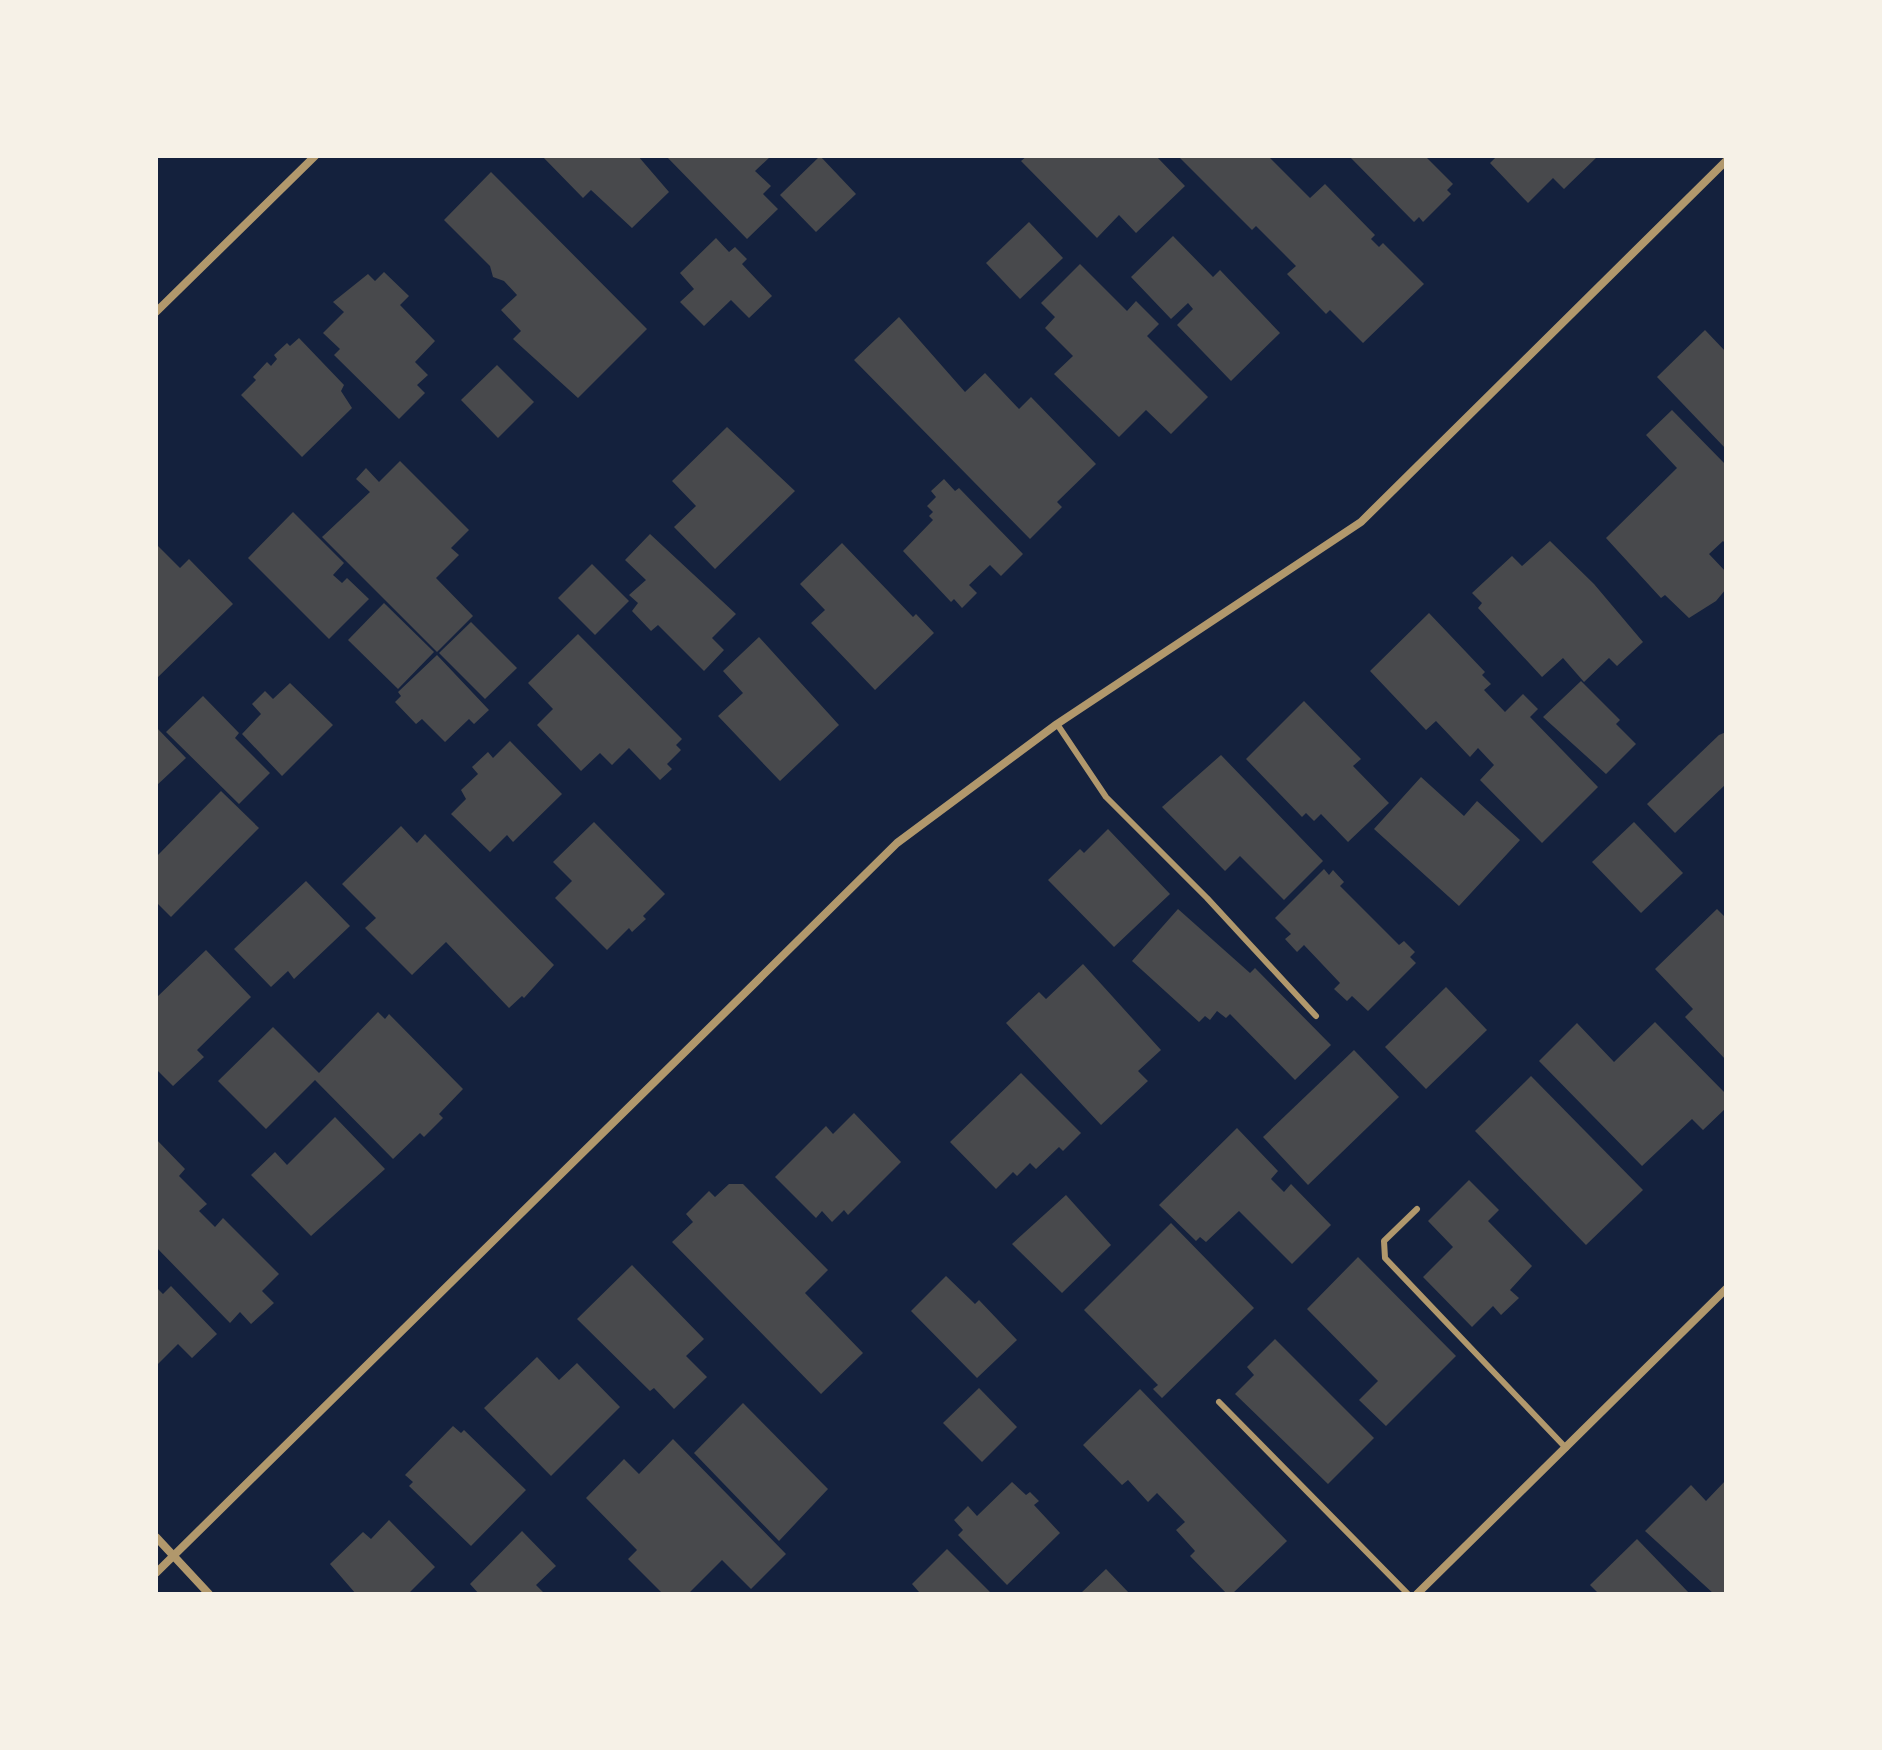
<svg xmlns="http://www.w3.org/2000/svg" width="1882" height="1750" viewBox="0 0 1882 1750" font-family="Overpass,sans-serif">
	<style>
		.building { fill: #48494c }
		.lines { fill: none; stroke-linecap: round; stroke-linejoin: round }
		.service { stroke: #b1986c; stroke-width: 6 }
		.minor { stroke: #b1986c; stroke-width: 8 }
	</style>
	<rect width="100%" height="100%" fill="#14213d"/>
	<g class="building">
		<path d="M542,156H638L669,192L632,228L591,190L583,198Z"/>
		<path d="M666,156H771L755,171L771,186L763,194L778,209L747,239Z"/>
		<path d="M820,156L856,194L816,232L780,195Z"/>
		<path d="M1027,156H1156L1185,186L1136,233L1119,215L1097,238L1021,161Z"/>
		<path d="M1178,156H1268L1310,198L1325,184L1375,235L1371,239L1379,247L1383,243L1424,284L1363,343L1330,310L1326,314L1287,274L1296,266L1256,226L1252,230Z"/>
		<path d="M1349,156H1425L1453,184L1447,190L1451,194L1423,222L1419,217L1414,222Z"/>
		<path d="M1497,156H1598L1564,189L1553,178L1528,203L1490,163Z"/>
		<path d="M491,172L647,329L578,398L513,339L521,331L501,310L517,295L504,281L493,277L490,266L444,220Z"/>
		<path d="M1029,222L1063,258L1020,299L986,263Z"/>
		<path d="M1173,236L1213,277L1220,270L1280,333L1231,381L1177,325L1193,309L1188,303L1171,319L1131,277Z"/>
		<path d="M716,238L729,252L735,247L747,259L742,264L772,296L749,318L731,300L704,326L680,302L694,289L680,273Z"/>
		<path d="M1080,264L1127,311L1136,301L1159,324L1147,336L1208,397L1171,434L1146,410L1119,437L1054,374L1073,356L1045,328L1055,317L1041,303Z"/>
		<path d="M384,272L409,296L400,305L435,341L415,362L428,375L417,385L425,393L399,419L334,355L340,349L323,333L344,312L333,302L368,274L375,281Z"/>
		<path d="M899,317L965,392L985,373L1019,409L1031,397L1096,464L1057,502L1062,507L1030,539L854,360Z"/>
		<path d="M1705,330L1726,352V449L1657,377Z"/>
		<path d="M299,338L344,385L341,391L352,408L302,457L241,395L256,380L253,377L267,362L271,366L277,359L274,355L287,343L290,346Z"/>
		<path d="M497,365L534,402L498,438L461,400Z"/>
		<path d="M1672,410L1726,465V544L1723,541L1709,554L1726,572V589L1716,601L1689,618L1665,595L1661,598L1606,538L1677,468L1646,435Z"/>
		<path d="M727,427L795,491L715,569L674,527L696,506L672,481Z"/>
		<path d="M400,461L469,530L451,548L459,555L436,578L473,616L437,652L322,537L370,492L356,479L366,468L379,482Z"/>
		<path d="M944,479L955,491L959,488L1023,554L1001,576L990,565L969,585L977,593L962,608L954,599L951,602L903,551L933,520L929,516L933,512L927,506L936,497L931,491Z"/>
		<path d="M293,512L344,563L333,575L342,583L347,578L369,599L329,639L248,558Z"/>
		<path d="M650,534L736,614L712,638L724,650L704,671L658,625L651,631L632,611L638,603L629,595L646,580L625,560Z"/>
		<path d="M1550,541L1594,584L1643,642L1617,666L1609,658L1584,682L1563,658L1542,677L1478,608L1482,603L1472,593L1512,556L1522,566Z"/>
		<path d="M842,543L913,617L916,614L934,633L875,690L811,623L825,610L800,584Z"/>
		<path d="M156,544L180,568L189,559L233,604L156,679Z"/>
		<path d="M592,564L629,601L595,635L558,598Z"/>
		<path d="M384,603L434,652L398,689L348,640Z"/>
		<path d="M1429,613L1485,672L1482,675L1491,684L1484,690L1505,712L1523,694L1538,709L1530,717L1598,787L1542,843L1480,780L1494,765L1478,748L1470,757L1436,721L1426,730L1370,671Z"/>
		<path d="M471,622L517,668L485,699L439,653Z"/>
		<path d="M578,634L682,739L676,745L681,750L667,764L672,769L660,780L629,748L612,765L600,753L581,771L537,725L553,709L528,683Z"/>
		<path d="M759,637L839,725L780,781L718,716L743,693L723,671Z"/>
		<path d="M437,655L489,710L474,724L469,719L445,742L422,719L416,724L395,702L401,696L398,692Z"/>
		<path d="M1581,681L1620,720L1616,724L1636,744L1606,774L1543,717Z"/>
		<path d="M290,683L333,725L282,776L242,734L261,714L252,704L265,691L273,699Z"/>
		<path d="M203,696L239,733L235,738L270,773L239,804L166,732Z"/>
		<path d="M1304,701L1361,759L1353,766L1389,803L1348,842L1321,814L1314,821L1306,813L1302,817L1246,759Z"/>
		<path d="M156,727L186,758L156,786Z"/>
		<path d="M1726,732V784L1675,833L1647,804L1719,735Z"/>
		<path d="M510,741L562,794L513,842L507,835L490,852L451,814L466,799L461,790L478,774L472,767L488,752L493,758Z"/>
		<path d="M1221,755L1323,861L1284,900L1240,856L1225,871L1162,807Z"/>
		<path d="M1421,777L1464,816L1477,801L1520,840L1459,906L1374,829Z"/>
		<path d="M221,791L259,828L171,917L156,902V857Z"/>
		<path d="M594,822L665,894L643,916L646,919L632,932L629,928L607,950L555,898L572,881L553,862Z"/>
		<path d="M1634,822L1683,873L1641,913L1592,862Z"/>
		<path d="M401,826L417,843L425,834L554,965L524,998L522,996L509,1008L446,942L412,975L365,928L376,918L342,884Z"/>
		<path d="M1108,829L1170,894L1114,947L1048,880L1080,849L1084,853Z"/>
		<path d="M1324,869L1329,875L1333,870L1344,882L1340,886L1399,945L1404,941L1415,952L1410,957L1416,963L1368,1011L1352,996L1347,1001L1334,989L1340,983L1304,945L1297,952L1285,939L1291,934L1275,918Z"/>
		<path d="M306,881L350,926L294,979L288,971L271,987L234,949Z"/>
		<path d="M1178,909L1250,973L1255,968L1331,1045L1295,1080L1230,1014L1226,1018L1217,1011L1210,1020L1205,1016L1199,1022L1132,961Z"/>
		<path d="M1717,909L1726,918V1060L1685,1017L1693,1009L1655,969Z"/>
		<path d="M206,950L251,997L197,1050L204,1057L173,1086L156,1069V998Z"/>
		<path d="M1083,964L1161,1050L1138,1071L1148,1081L1101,1125L1006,1023L1039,992L1046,999Z"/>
		<path d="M1446,987L1487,1030L1426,1089L1385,1047Z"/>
		<path d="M378,1012L385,1019L389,1014L463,1089L439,1114L443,1118L424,1137L420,1133L393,1159L315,1080L266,1129L218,1081L273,1027L319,1073Z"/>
		<path d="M1655,1022L1726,1094V1108L1703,1130L1692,1119L1642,1166L1539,1061L1577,1023L1614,1062Z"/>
		<path d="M1354,1050L1399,1097L1308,1185L1263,1137Z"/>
		<path d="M1021,1073L1081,1133L1063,1151L1059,1147L1036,1169L1030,1163L1017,1176L1013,1172L996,1189L950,1142Z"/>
		<path d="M1531,1076L1643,1190L1586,1245L1475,1131Z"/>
		<path d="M854,1113L901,1162L848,1215L844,1210L832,1222L822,1211L816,1218L775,1177L826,1126L833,1134Z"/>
		<path d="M335,1117L385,1169L311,1236L251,1175L275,1152L287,1165Z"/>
		<path d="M1237,1128L1278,1171L1271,1179L1284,1192L1291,1184L1331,1225L1292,1264L1239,1211L1206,1242L1200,1237L1196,1241L1159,1205Z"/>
		<path d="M156,1139L185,1169L179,1176L207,1204L199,1211L215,1227L223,1218L279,1274L262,1291L274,1303L251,1324L240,1312L230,1323L156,1247Z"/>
		<path d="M1469,1180L1499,1210L1488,1221L1532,1266L1510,1290L1519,1298L1501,1315L1493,1306L1472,1327L1423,1277L1453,1247L1428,1221Z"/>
		<path d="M729,1184H743L828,1270L805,1293L863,1353L821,1394L672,1242L693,1222L686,1214L709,1191L715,1197Z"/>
		<path d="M1066,1195L1111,1245L1062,1293L1012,1244Z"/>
		<path d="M1171,1223L1254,1308L1162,1398L1153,1389L1158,1385L1084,1310Z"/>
		<path d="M1358,1257L1456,1356L1386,1426L1359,1400L1378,1381L1307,1309Z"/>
		<path d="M632,1265L704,1339L686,1356L707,1377L674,1409L654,1388L650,1391L577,1319Z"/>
		<path d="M946,1276L975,1304L979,1300L1017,1340L977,1378L911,1311Z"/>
		<path d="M171,1286L217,1334L192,1358L178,1344L156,1366V1287L163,1294Z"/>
		<path d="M1275,1339L1374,1438L1328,1484L1235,1394L1254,1375L1247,1367Z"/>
		<path d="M537,1357L559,1380L577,1363L620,1407L551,1476L484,1408Z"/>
		<path d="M979,1388L1017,1427L982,1462L943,1423Z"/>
		<path d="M1140,1389L1287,1541L1232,1594H1227L1190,1556L1195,1551L1176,1530L1185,1522L1157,1493L1148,1502L1128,1480L1122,1485L1083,1445Z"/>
		<path d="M743,1403L828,1489L779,1541L694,1453Z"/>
		<path d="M453,1426L461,1433L464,1430L526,1490L471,1546L409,1486L413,1482L405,1475Z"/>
		<path d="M673,1439L786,1554L751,1589L722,1560L688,1594H663L628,1559L637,1550L586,1498L624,1459L639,1474Z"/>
		<path d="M1726,1480V1594H1714L1645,1531L1691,1485L1706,1501Z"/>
		<path d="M1012,1482L1026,1495L1030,1492L1039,1501L1034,1505L1060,1533L1007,1585L958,1535L963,1530L954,1520L968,1506L977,1516Z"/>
		<path d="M389,1520L435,1567L408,1594H356L330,1564L363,1532L371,1539Z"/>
		<path d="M522,1531L556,1566L536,1585L545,1594H479L470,1584Z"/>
		<path d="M1637,1539L1690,1594H1599L1590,1585Z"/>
		<path d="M947,1549L992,1594H917L919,1592L912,1584Z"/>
		<path d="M1106,1569L1130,1594H1080Z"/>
	</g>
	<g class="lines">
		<g class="service">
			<path d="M1057,724L1106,797L1207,898L1316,1016"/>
			<path d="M1417,1209L1384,1241L1385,1258L1566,1448"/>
			<path d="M1219,1402L1408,1594"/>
		</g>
		<g class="minor">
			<path d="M156,312L315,156"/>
			<path d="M156,1537L209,1594"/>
			<path d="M156,1573L897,843L1057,724L1361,522L1726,161"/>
			<path d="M1417,1594L1726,1289"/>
		</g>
	</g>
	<rect width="1882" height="1750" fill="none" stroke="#f6f1e7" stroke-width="316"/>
</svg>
